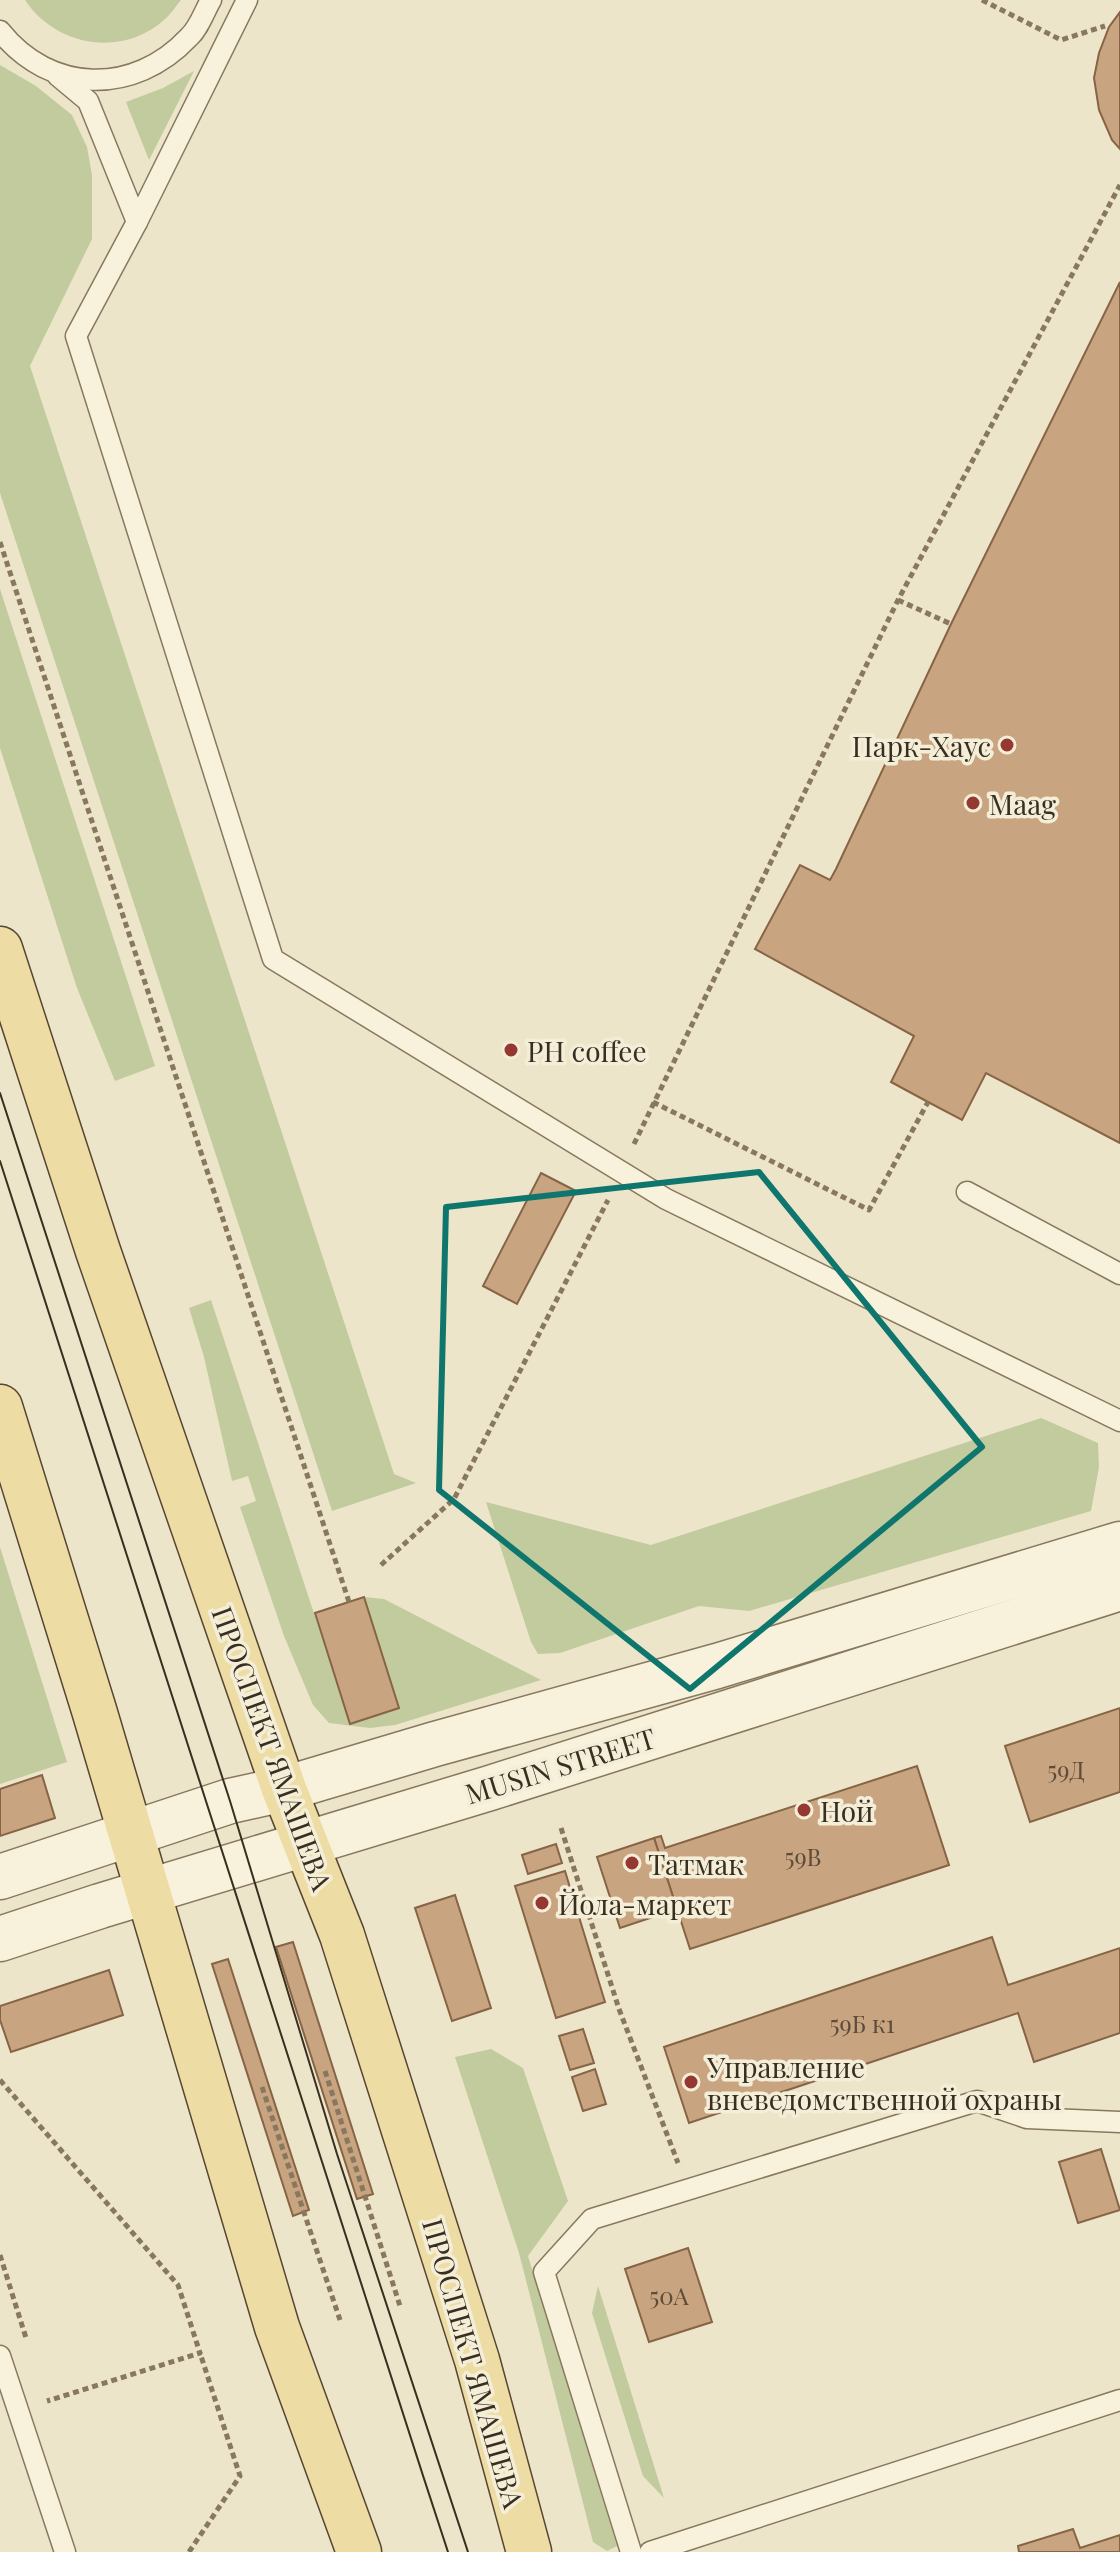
<svg xmlns="http://www.w3.org/2000/svg" width="1120" height="2552" viewBox="0 0 1120 2552" font-family="'Playfair Display',serif">
	<style>
		.green { fill: #c2cb9d }
		.building { fill: #c9a481; stroke: #866445; stroke-width: 2 }
		.lines { fill: none; stroke-linecap: round; stroke-linejoin: round }
		.service-casing { stroke: #88785e; stroke-width: 23 }
		.tertiary-casing { stroke: #88785e; stroke-width: 47 }
		.primary-casing { stroke: #574632; stroke-width: 47 }
		.path { stroke: #88785e; stroke-width: 5; stroke-dasharray: 6 4; stroke-linecap: butt }
		.service { stroke: #f8f1dc; stroke-width: 20 }
		.tertiary { stroke: #f8f1dc; stroke-width: 44 }
		.primary { stroke: #eddca3; stroke-width: 44 }
		.tram { stroke: #392f21; stroke-width: 2 }
		.marked { fill: none; stroke: #0f766e; stroke-width: 6; stroke-linejoin: round }
		.poi-dot { fill: #943831; stroke: #f4eed8; stroke-width: 3 }
		.labels { text-anchor: middle; dominant-baseline: central; stroke-width: 7; stroke-linejoin: round; paint-order: stroke }
		.number-label { font-size: 24px; fill: #5d4c39 }
		.poi-label { font-size: 28px; fill: #392f21; stroke: #f4eed8; text-anchor: start }
		.street-label { font-size: 28px; fill: #392f21; stroke: #f4eed8 }
	</style>
	<rect width="100%" height="100%" fill="#ede5c9"/>
	<g class="green">
		<path d="M25,0H181C176,6 171,14 165,19C123,58 56,47 25,0Z"/>
		<path d="M0,65L36,86L72,115L87,147L92,175V239L30,366L394,1474L416,1483L332,1511L0,493Z"/>
		<path d="M194,71L149,160L126,102L163,88Z"/>
		<path d="M0,589L155,1066L115,1081L77,988L0,748Z"/>
		<path d="M211,1300L350,1723L399,1708L364,1597L384,1599L541,1680L395,1725L370,1728L329,1723L313,1705L284,1636L240,1507L256,1501L248,1476L232,1481L204,1357L189,1308Z"/>
		<path d="M1041,1418L1098,1443L1099,1467L1091,1511L749,1611L699,1606L560,1653L538,1654L531,1642L486,1502L651,1545Z"/>
		<path d="M0,1547L67,1762L0,1784Z"/>
		<path d="M491,2049L523,2068L568,2201L528,2256L617,2546L607,2551L593,2542L519,2253L455,2057Z"/>
		<path d="M598,2286L664,2498L643,2476L592,2313Z"/>
	</g>
	<g class="building">
		<path d="M1120,12V149L1112,140L1099,110L1094,78L1099,53L1109,27Z"/>
		<path d="M1120,282V1143L986,1073L962,1120L928,1102L891,1082L914,1036L755,949L800,865L830,880L836,869L951,624Z"/>
		<path d="M541,1173L576,1191L517,1304L483,1286Z"/>
		<path d="M364,1597L399,1708L350,1724L315,1613Z"/>
		<path d="M1120,1708V1792L1030,1822L1005,1746Z"/>
		<path d="M917,1766L949,1865L690,1949L654,1838L661,1836L665,1848Z"/>
		<path d="M42,1775L55,1818L0,1836V1789Z"/>
		<path d="M654,1838L677,1909L620,1928L597,1857Z"/>
		<path d="M556,1844L562,1863L528,1874L522,1855Z"/>
		<path d="M565,1871L605,2002L556,2018L515,1886Z"/>
		<path d="M455,1895L491,2008L452,2021L415,1908Z"/>
		<path d="M992,1937L1008,1985L1120,1948V2033L1034,2062L1018,2013L689,2123L664,2047Z"/>
		<path d="M293,1942L373,2194L357,2199L276,1947Z"/>
		<path d="M228,1959L309,2210L293,2216L212,1964Z"/>
		<path d="M109,1970L123,2015L11,2052L0,2020V2006Z"/>
		<path d="M583,2029L594,2063L570,2070L559,2036Z"/>
		<path d="M595,2069L606,2104L583,2111L572,2077Z"/>
		<path d="M1101,2149L1120,2210L1078,2223L1059,2162Z"/>
		<path d="M688,2248L712,2322L649,2342L625,2269Z"/>
		<path d="M1073,2529L1080,2548L1120,2535V2552H1019L1018,2546Z"/>
	</g>
	<g class="lines">
		<g class="service-casing">
			<g id="service">
				<path d="M247,0L137,222L76,336L273,959L666,1199L1120,1421"/>
				<path d="M0,31C50,94 134,96 189,37C199,28 204,12 211,0"/>
				<path d="M58,76L88,101L137,222"/>
				<path d="M967,1192L1120,1274"/>
				<path d="M0,2356L65,2552"/>
				<path d="M631,2552L544,2272L592,2219L977,2101L1027,2118L1120,2122"/>
				<path d="M650,2552L1120,2400"/>
			</g>
		</g>
		<g class="tertiary-casing">
			<g id="tertiary">
				<path d="M0,1877L230,1801L284,1789L435,1744L717,1666L1120,1544"/>
				<path d="M0,1939L100,1906L490,1788L1120,1588"/>
			</g>
		</g>
		<g class="primary-casing">
			<g id="primary">
				<path d="M0,949L98,1251L284,1789L342,1935L477,2360L529,2552"/>
				<path d="M0,1407L94,1710L277,2327L359,2552"/>
			</g>
		</g>
		<g class="path">
			<path d="M982,0L1061,40L1105,26"/>
			<path d="M0,542L349,1602"/>
			<path d="M898,600L951,624"/>
			<path d="M653,1102L869,1210L928,1102"/>
			<path d="M634,1144L898,600L1120,185"/>
			<path d="M381,1565L454,1499L608,1200"/>
			<path d="M561,1828L619,2009L678,2163"/>
			<path d="M325,2071L400,2306"/>
			<path d="M0,2080L178,2285L200,2353L47,2401"/>
			<path d="M262,2087L340,2320"/>
			<path d="M0,2255L26,2338"/>
			<path d="M189,2552L240,2476L200,2353"/>
		</g>
		<use href="#service" class="service"/>
		<use href="#tertiary" class="tertiary"/>
		<use href="#primary" class="primary"/>
		<g class="tram">
			<path d="M0,1093L230,1801L337,2154L468,2552"/>
			<path d="M0,1161C150,1624 296,2089 448,2552"/>
		</g>
	</g>
	<path class="marked" d="M759,1172L982,1447L690,1689L439,1490L446,1207Z"/>
	<g class="poi-dot">
		<circle cx="1007" cy="745" r="8"/>
		<circle cx="973" cy="803" r="8"/>
		<circle cx="511" cy="1050" r="8"/>
		<circle cx="804" cy="1810" r="8"/>
		<circle cx="632" cy="1863" r="8"/>
		<circle cx="542" cy="1903" r="8"/>
		<circle cx="691" cy="2082" r="8"/>
	</g>
	<g class="labels">
		<g class="number-label">
			<text x="1066" y="1769">59Д</text>
			<text x="803" y="1856">59В</text>
			<text x="862" y="2023">59Б к1</text>
			<text x="669" y="2295">50А</text>
		</g>
		<g class="poi-label">
			<text x="991" y="745" text-anchor="end">Парк-Хаус</text>
			<text x="989" y="803">Maag</text>
			<text x="527" y="1050">PH coffee</text>
			<text x="820" y="1810">Ной</text>
			<text x="648" y="1863">Татмак</text>
			<text x="558" y="1903">Йола-маркет</text>
			<text x="707" y="2066">Управление<tspan x="707" dy="32">вневедомственной охраны</tspan></text>
		</g>
		<g class="street-label">
			<text transform="translate(273 1748) rotate(70)">ПРОСПЕКТ ЯМАШЕВА</text>
			<text transform="translate(560 1765) rotate(-17)">MUSIN STREET</text>
			<text transform="translate(474 2363) rotate(74)">ПРОСПЕКТ ЯМАШЕВА</text>
		</g>
	</g>
</svg>
